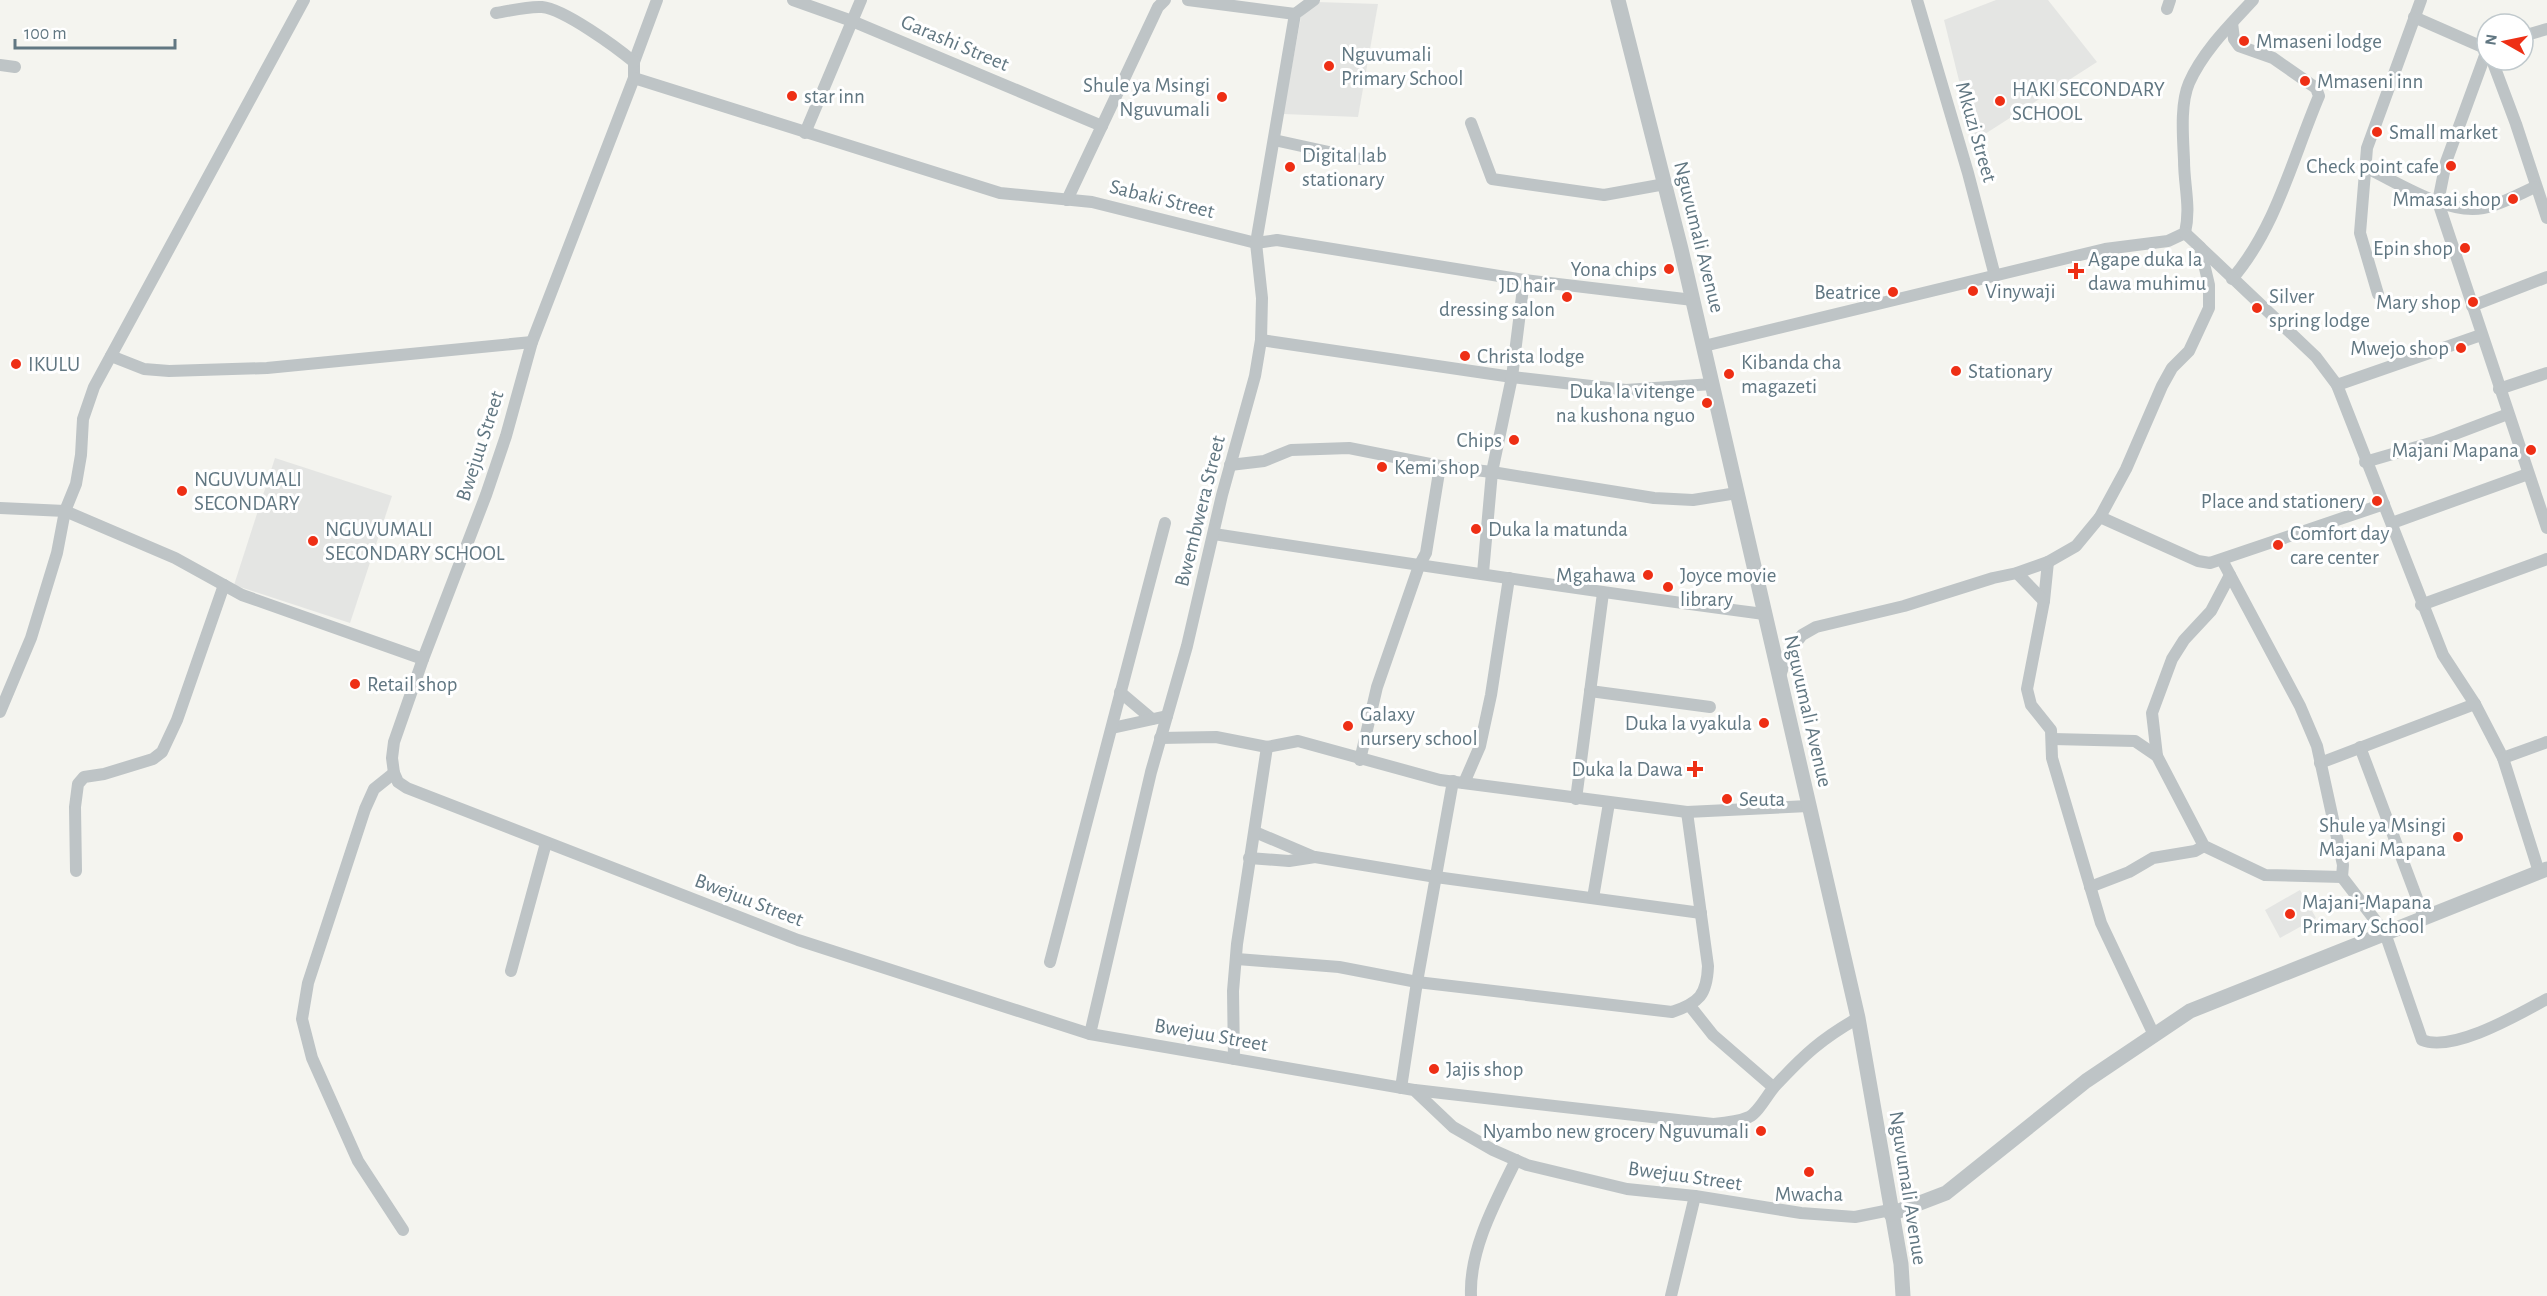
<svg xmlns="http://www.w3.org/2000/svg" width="2547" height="1296" viewBox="0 0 2547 1296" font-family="'Alegreya Sans',sans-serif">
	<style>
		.built { fill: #e4e5e3 }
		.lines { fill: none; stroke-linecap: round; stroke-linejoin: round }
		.minor { stroke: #bec4c6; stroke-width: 12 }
		.tertiary { stroke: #bec4c6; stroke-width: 15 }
		.poi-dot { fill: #ee2f15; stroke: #fff; stroke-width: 2 }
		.labels { text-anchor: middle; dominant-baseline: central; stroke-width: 6; stroke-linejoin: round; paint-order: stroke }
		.poi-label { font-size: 21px; fill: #617782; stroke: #fff; text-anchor: start }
		.street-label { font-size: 21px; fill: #617782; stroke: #fff }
	</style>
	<rect width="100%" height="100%" fill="#f4f4ef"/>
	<g class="built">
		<path d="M1996,0H2048L2097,62L1974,141L1944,20Z"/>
		<path d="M1317,2L1378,4L1358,117L1283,114L1301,17Z"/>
		<path d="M275,458L392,496L350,623L234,585Z"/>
		<path d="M2300,890L2316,918L2280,938L2265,910Z"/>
	</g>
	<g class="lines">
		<g class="minor">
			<path d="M657,0L634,62V78L532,342L506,436L486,495L423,659L394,742L392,758L394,773L398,782L407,788L798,940L1090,1034L1414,1090L1453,1127L1493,1150L1527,1165L1627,1189L1695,1196L1801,1213L1855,1217L1890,1210"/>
			<path d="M793,0L852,21L1102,126"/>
			<path d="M1188,0L1295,14"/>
			<path d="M1917,0L1968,173L1995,276"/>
			<path d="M2167,9L2170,0"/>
			<path d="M496,13C510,11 527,6 542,7C564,9 616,47 634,62"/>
			<path d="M2414,17L2487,49"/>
			<path d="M2232,23L2234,39L2239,46L2273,58L2316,88L2319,96C2293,157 2276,228 2232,279"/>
			<path d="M2523,36L2547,29"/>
			<path d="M2487,50L2446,162L2438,202L2547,528"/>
			<path d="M2492,60L2516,124L2547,218"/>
			<path d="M0,65L15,67"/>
			<path d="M634,78L1000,193L1092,202L1256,243L1277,240L1524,280L1693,300"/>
			<path d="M1471,123L1492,179L1604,195L1665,184"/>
			<path d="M805,133L861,0"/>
			<path d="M1274,140L1361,159"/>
			<path d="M2365,167C2397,182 2446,215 2483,208C2500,205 2519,194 2535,187"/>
			<path d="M1067,200L1158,7L1165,0"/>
			<path d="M2201,248L2316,357L2337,385L2443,655L2475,704L2503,758L2547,742"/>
			<path d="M2378,294L2360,233L2367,148L2421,0"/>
			<path d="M2472,306L2547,277"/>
			<path d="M1261,340L1512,377L1626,390L1712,384"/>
			<path d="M1704,346L2105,249L2168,241L2185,233C2191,207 2184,186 2184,160C2183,137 2180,104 2189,83C2203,51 2230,25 2253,0"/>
			<path d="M111,356L144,369L169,371L267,368L532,342"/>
			<path d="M2337,385L2481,335"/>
			<path d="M2499,389L2547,373"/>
			<path d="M2365,462L2434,442L2508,414"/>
			<path d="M1230,465L1264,461L1291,450L1349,448L1440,466L1492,472L1654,498L1693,500L1737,493"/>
			<path d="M0,508L65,511L175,558L242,595L423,659"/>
			<path d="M2100,517L2198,561L2210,563L2384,504"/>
			<path d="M2392,523L2528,474"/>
			<path d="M1214,534C1397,562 1580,590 1764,614"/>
			<path d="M2222,560L2300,706L2317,746L2343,865L2342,877L2385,933L2422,1040C2453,1053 2519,1014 2547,999"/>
			<path d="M2048,562L2044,601L2027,689L2031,705L2051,730L2052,758L2101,923L2154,1035"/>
			<path d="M1483,573L1492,472L1512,377L1524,280"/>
			<path d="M2017,573L2044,601"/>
			<path d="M2421,605L2547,559"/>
			<path d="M1779,679L1787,655L1802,635L1816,627L1904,606L1993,578L2017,573L2048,562L2076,546L2100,517L2126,469L2162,386L2172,368L2189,351L2209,308V285L2200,247L2185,233"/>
			<path d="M1590,691L1710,707"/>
			<path d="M1120,692L1152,719"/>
			<path d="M0,712L31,638L57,553L65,511L76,484L81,455L83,419L94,387L304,0"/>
			<path d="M1112,728L1167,716"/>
			<path d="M1160,738L1216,737L1267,747L1298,741L1440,780L1687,812L1808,806"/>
			<path d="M2053,739L2135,741L2157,756L2204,846L2265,875L2342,877"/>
			<path d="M2360,747L2424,917"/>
			<path d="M2157,756L2152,713L2172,659L2184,640L2211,611L2230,575"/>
			<path d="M2503,758L2539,872"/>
			<path d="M1360,760L1377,687L1419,566L1426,553L1440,466"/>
			<path d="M2320,763L2475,704"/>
			<path d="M394,773L374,789L365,809L308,983L302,1019L312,1058L358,1161L403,1230"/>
			<path d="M1464,783L1480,746L1491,695L1509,578"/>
			<path d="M1576,799L1603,593"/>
			<path d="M1255,832L1314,857"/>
			<path d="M1249,858L1289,861L1315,857L1436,877L1701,913"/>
			<path d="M76,871L75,807L78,784L84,777L104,774L153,759L162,752L177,720L224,585"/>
			<path d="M2090,887L2129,872L2153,858L2195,851L2204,846"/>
			<path d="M1593,898L1609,803"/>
			<path d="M1237,959L1339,967L1417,982L1672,1012C1699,1003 1707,995 1708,966L1687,812"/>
			<path d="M1050,962L1165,523"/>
			<path d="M511,971L546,843"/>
			<path d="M1690,1006L1713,1035L1773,1087"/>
			<path d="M1090,1034L1151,772L1187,646L1222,495L1255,376L1261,340L1262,298L1256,243L1295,14L1314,0"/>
			<path d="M1234,1059L1233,991L1237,944L1267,747"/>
			<path d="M1401,1088L1417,982L1453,781"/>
			<path d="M1415,1090L1713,1124C1725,1123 1738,1122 1749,1117C1759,1112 1768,1093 1776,1085C1804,1055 1821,1039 1858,1018"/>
			<path d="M1471,1296C1469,1249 1496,1201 1516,1160"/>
			<path d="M1671,1296L1695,1196"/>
		</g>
		<g class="tertiary">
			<path d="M1618,0L1681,249L1858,1018L1901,1264L1903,1296"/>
			<path d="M1891,1214L1946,1193L2086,1081L2190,1011L2547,869"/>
		</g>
	</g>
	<g class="poi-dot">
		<circle cx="2244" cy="41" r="6"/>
		<circle cx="1329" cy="66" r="6"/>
		<circle cx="2305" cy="81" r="6"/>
		<circle cx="792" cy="96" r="6"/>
		<circle cx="1222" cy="97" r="6"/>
		<circle cx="2000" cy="101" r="6"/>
		<circle cx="2377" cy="132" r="6"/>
		<circle cx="2451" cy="166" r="6"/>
		<circle cx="1290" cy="167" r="6"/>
		<circle cx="2513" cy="199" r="6"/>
		<circle cx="2465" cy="248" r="6"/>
		<circle cx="1669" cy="269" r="6"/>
		<path d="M2073 262h6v6h6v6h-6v6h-6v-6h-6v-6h6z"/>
		<circle cx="1973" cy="291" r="6"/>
		<circle cx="1893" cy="292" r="6"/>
		<circle cx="1567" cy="297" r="6"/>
		<circle cx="2473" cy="302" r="6"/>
		<circle cx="2257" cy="308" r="6"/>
		<circle cx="2461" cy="348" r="6"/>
		<circle cx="1465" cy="356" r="6"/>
		<circle cx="16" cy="364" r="6"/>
		<circle cx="1956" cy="371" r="6"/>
		<circle cx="1729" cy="374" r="6"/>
		<circle cx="1707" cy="403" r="6"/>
		<circle cx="1514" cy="440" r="6"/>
		<circle cx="2531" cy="450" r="6"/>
		<circle cx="1382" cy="467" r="6"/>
		<circle cx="182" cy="491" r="6"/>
		<circle cx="2377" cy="501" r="6"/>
		<circle cx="1476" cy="529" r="6"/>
		<circle cx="313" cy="541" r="6"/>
		<circle cx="2278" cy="545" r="6"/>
		<circle cx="1648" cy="575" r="6"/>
		<circle cx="1668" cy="587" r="6"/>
		<circle cx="355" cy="684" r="6"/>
		<circle cx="1764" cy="723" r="6"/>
		<circle cx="1348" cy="726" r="6"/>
		<path d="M1692 760h6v6h6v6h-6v6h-6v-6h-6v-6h6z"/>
		<circle cx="1727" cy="799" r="6"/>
		<circle cx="2458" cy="837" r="6"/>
		<circle cx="2290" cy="914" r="6"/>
		<circle cx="1434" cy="1069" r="6"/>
		<circle cx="1761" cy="1131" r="6"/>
		<circle cx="1809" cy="1172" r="6"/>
	</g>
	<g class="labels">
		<g class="poi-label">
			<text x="2256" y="41">Mmaseni lodge</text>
			<text x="1341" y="54">Nguvumali<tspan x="1341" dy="24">Primary School</tspan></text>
			<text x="2317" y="81">Mmaseni inn</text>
			<text x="1210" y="85" text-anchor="end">Shule ya Msingi<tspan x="1210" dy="24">Nguvumali</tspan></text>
			<text x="2012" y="89">HAKI SECONDARY<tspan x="2012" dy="24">SCHOOL</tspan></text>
			<text x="804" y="96">star inn</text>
			<text x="2389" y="132">Small market</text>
			<text x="1302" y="155">Digital lab<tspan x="1302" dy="24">stationary</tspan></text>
			<text x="2439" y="166" text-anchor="end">Check point cafe</text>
			<text x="2501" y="199" text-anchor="end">Mmasai shop</text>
			<text x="2453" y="248" text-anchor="end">Epin shop</text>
			<text x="2088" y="259">Agape duka la<tspan x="2088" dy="24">dawa muhimu</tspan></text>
			<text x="1657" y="269" text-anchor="end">Yona chips</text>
			<text x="1555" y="285" text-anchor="end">JD hair<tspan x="1555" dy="24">dressing salon</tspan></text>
			<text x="1985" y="291">Vinywaji</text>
			<text x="1881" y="292" text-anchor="end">Beatrice</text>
			<text x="2269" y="296">Silver<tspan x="2269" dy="24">spring lodge</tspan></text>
			<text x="2461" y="302" text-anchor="end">Mary shop</text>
			<text x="2449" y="348" text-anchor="end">Mwejo shop</text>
			<text x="1477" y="356">Christa lodge</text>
			<text x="1741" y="362">Kibanda cha<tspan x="1741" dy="24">magazeti</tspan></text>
			<text x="28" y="364">IKULU</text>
			<text x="1968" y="371">Stationary</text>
			<text x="1695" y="391" text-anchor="end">Duka la vitenge<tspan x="1695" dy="24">na kushona nguo</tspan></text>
			<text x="1502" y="440" text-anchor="end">Chips</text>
			<text x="2519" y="450" text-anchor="end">Majani Mapana</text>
			<text x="1394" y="467">Kemi shop</text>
			<text x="194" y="479">NGUVUMALI<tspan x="194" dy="24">SECONDARY</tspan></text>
			<text x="2365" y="501" text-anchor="end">Place and stationery</text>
			<text x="325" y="529">NGUVUMALI<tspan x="325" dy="24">SECONDARY SCHOOL</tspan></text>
			<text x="1488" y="529">Duka la matunda</text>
			<text x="2290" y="533">Comfort day<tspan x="2290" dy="24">care center</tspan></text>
			<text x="1636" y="575" text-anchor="end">Mgahawa</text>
			<text x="1680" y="575">Joyce movie<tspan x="1680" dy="24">library</tspan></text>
			<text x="367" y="684">Retail shop</text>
			<text x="1360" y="714">Galaxy<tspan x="1360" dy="24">nursery school</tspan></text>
			<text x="1752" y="723" text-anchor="end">Duka la vyakula</text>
			<text x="1683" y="769" text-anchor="end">Duka la Dawa</text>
			<text x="1739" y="799">Seuta</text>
			<text x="2446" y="825" text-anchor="end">Shule ya Msingi<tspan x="2446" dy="24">Majani Mapana</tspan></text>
			<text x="2302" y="902">Majani-Mapana<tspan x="2302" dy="24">Primary School</tspan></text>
			<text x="1446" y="1069">Jajis shop</text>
			<text x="1749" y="1131" text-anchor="end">Nyambo new grocery Nguvumali</text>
			<text x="1809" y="1194" text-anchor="middle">Mwacha</text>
		</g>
		<g class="street-label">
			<text transform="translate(955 43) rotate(23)">Garashi Street</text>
			<text transform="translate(1976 132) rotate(74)">Mkuzi Street</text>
			<text transform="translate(1162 199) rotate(14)">Sabaki Street</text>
			<text transform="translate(1699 237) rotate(76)">Nguvumali Avenue</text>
			<text transform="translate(480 446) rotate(-72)">Bwejuu Street</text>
			<text transform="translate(1200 511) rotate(-76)">Bwembwera Street</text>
			<text transform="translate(1808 711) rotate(77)">Nguvumali Avenue</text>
			<text transform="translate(749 900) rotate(21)">Bwejuu Street</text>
			<text transform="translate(1211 1035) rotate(10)">Bwejuu Street</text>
			<text transform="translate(1685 1176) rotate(8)">Bwejuu Street</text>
			<text transform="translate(1908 1188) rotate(81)">Nguvumali Avenue</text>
		</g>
	</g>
	<g transform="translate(2505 42) rotate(279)"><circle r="28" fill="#ffffff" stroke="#c0c9cd" stroke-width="1.5"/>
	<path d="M0-4.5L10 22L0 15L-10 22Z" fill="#ee2f15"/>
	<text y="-9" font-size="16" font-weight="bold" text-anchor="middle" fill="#617782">N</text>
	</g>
	<path d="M15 39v9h160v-9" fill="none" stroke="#617782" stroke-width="3"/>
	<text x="24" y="39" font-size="18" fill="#617782" stroke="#ffffff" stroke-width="4.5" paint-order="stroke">100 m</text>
</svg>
